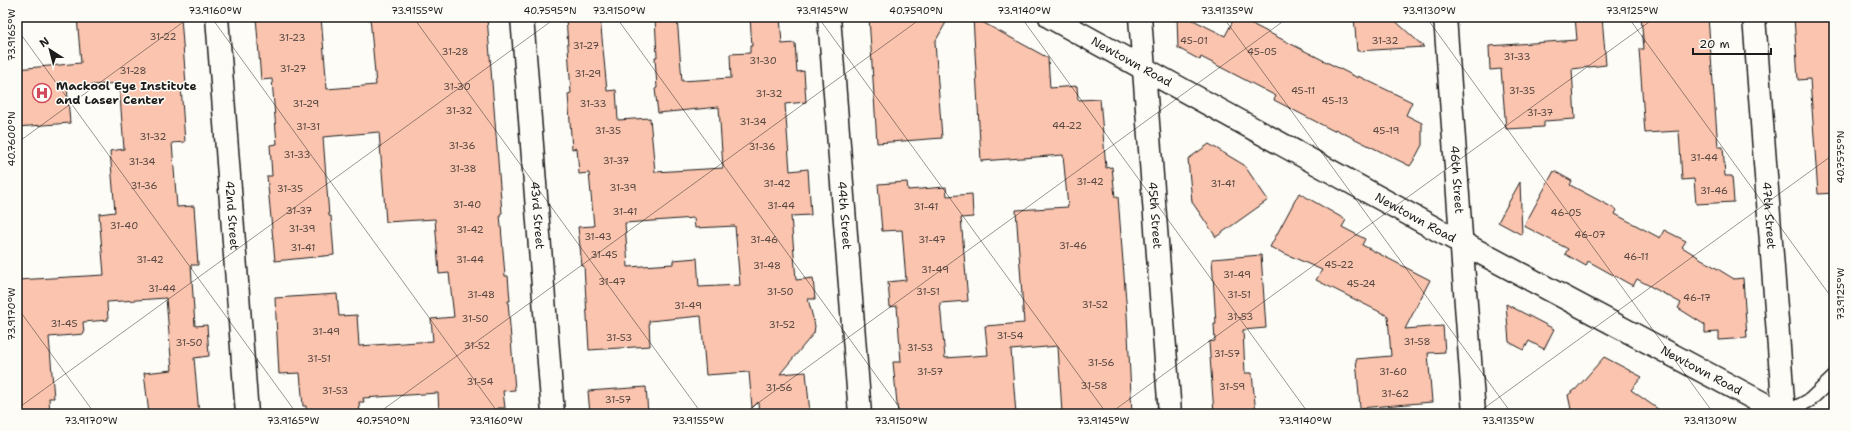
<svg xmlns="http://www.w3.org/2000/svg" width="1851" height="431" viewBox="0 0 1851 431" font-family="'Shantell Sans',sans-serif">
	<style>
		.building { fill: #fbc4ae; stroke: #1c1c1c; fill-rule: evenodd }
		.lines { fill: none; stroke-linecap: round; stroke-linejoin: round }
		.lane-casing { stroke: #1c1c1c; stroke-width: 16 }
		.street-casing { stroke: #1c1c1c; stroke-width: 25 }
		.lane { stroke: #fdfcf7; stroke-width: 13 }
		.street { stroke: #fdfcf7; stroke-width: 22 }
		.ticks { fill: none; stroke: #1c1c1c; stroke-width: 1; stroke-opacity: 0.45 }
		.labels { text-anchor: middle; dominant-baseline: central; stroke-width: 3; stroke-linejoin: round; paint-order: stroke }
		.number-label { font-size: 10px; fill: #544640 }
		.street-label { font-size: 12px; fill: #1c1c1c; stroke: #fdfcf7 }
		.poi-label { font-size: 12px; font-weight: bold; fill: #1c1c1c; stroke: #fdfcf7; text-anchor: start }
		.neatline { fill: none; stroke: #1c1c1c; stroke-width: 1.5 }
		.ticks-label { font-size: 10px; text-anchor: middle; fill: #1c1c1c }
	</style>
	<rect width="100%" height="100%" fill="#fdfcf7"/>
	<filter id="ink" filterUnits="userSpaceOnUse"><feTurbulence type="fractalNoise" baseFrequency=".025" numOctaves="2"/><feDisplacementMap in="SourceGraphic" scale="8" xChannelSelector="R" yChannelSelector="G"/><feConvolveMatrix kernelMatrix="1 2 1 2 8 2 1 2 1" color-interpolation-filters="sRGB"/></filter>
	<g filter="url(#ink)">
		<g class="building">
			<path d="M77,17H181L186,85L181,86L185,142L172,143L177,207L194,206L198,265H191L195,326L207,325L209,356L194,358L199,414H149L144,373L172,370L166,298L107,302L108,320L83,322L84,334L49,337L54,398H49L50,414H17V280L104,275L99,214L115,212L110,151L124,149L119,83L67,87L70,123L17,127V69L81,63Z"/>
			<path d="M256,17H321L327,89L376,85L370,17H487L502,213L500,214L505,276H508L510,301H508L515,390L503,391L505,408H497V414H439L438,393L363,398L364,402H359L360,414H307L306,406H303L300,373L279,374L275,298L337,294L339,316L357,315L359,346L433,341L431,319L454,317L449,273L439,274L435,219L386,222L379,132L323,137L329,216H331L334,255L275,261L267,176H272L270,145L277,144L272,79L261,80Z"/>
			<path d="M566,17H600L607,91L616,90L618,120L650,118L655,172L723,168L719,107L658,113L655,89L657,88L655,57H657L655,17H677L682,81L731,78L730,54L750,53V46H752L750,17H780L782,44L795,43L797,72L804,71L806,102L785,104L790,171L808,169L811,215L791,216L796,280L813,278L815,299H808L815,326L814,333L780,374L806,372L810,414H759L758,402L752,408L749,372L706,375L701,316L649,321L650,346L589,350L584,266H582L578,227L594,226L589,173L579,174L577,148L572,149L568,94L571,93ZM694,218L695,228L735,226L740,285L699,287L697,258L673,260V264L628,267L625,223Z"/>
			<path d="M869,17H949L935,42L942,138L877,143Z"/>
			<path d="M973,17L1048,58L1050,88L1077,86L1078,100L1100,99L1106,168L1112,167L1115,197H1118L1127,314L1132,414H1062L1058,346L1011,350L1016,414H898L893,362H901L897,306L890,307L888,282L906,280L902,230L882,231L878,184L907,182L908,190L946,187L947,196L972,194L973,217L961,218L968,301L940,303L945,358L988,355L985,326L1024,323L1016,210L1068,207L1063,155L981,161Z"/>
			<path d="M1177,17H1187L1225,36L1235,17H1238L1358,78V76L1412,102L1406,115L1422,123V145L1414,160L1410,166L1335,129L1334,131L1274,100L1276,96L1201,57L1200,60L1178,48Z"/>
			<path d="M1354,17H1391L1424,47L1357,51Z"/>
			<path d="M1575,17H1602L1606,65L1572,69L1575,119L1544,121V127L1506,129L1501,69L1490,70L1489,46L1577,40Z"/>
			<path d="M1641,17H1708L1718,147H1723L1725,176H1732L1734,202L1696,204L1694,179L1682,180L1679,131L1645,133L1639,49H1644Z"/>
			<path d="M1794,17H1834V193L1818,194L1810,79L1798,80Z"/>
			<path d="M1209,144L1244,165L1268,200L1216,237L1192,202L1188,159Z"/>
			<path d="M1554,171L1572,181L1570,185L1617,210L1615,214L1660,238L1664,230L1686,241L1682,247L1734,279L1743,278L1747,338L1719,340V332L1705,333V325L1678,308L1681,303L1637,279L1633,286L1588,261L1586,266L1565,254L1568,249L1524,226Z"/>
			<path d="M1520,182L1522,235L1498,222Z"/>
			<path d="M1299,193L1346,220L1342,227L1365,239L1362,245L1430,280L1405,329L1443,326L1445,352L1428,353L1432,402L1360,408L1356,359L1391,356L1388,316L1316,280L1322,270L1270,247Z"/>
			<path d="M1261,255L1266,328L1243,330L1245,373H1252L1256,414H1214L1209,342L1215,341L1214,324H1216L1212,259Z"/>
			<path d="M1506,304L1554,329L1544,349L1529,341L1524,350L1509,342Z"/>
			<path d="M1604,357L1642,377L1631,390L1665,414H1572L1568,395L1576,389Z"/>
			<path d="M646,387L648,414H590L588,391Z"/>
		</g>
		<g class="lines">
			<g class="lane-casing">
				<path id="lane" d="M1784,414L1810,400L1834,377"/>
			</g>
			<g class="street-casing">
				<g id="street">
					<path id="s1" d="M217,17L247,414"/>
					<path id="s2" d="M522,17L553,414"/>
					<path id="s3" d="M829,17L860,414"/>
					<path id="s4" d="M1050,17L1436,229L1783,414"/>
					<path id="s5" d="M1140,17L1170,414"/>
					<path id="s6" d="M1445,17L1474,414"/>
					<path id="s7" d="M1754,17L1784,414"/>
				</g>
			</g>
			<use href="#lane" class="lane"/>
			<use href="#street" class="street"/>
		</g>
	</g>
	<path class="ticks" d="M211,17L499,414M413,17L702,414M616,17L904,414M818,17L1107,414M1021,17L1309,414M1223,17L1512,414M1426,17L1714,414M1628,17L1834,301M1830,17L1834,22M17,29L297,414M17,143L190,17M17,307L95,414M17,409L557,17M377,414L923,17M743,414L1289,17M1109,414L1656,17M1476,414L1834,154"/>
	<defs>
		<g id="hospital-ring" transform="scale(1)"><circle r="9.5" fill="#fdfcf7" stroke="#d1495b" stroke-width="1.5"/><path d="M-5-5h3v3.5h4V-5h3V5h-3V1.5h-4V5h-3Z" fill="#d1495b"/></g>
	</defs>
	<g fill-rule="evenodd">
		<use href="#hospital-ring" x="42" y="93"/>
	</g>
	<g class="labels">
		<g class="number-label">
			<text x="163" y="36">31-22</text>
			<text x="292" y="37">31-23</text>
			<text x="1194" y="40">45-01</text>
			<text x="1385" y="40">31-32</text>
			<text x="586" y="45">31-27</text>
			<text x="455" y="51">31-28</text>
			<text x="1262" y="51">45-05</text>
			<text x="1517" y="56">31-33</text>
			<text x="763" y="60">31-30</text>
			<text x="293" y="68">31-27</text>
			<text x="133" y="70">31-28</text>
			<text x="588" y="73">31-29</text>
			<text x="457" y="86">31-30</text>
			<text x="1303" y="90">45-11</text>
			<text x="1522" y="90">31-35</text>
			<text x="769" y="93">31-32</text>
			<text x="1335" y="100">45-13</text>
			<text x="306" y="103">31-29</text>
			<text x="593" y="103">31-33</text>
			<text x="459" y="110">31-32</text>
			<text x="1540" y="112">31-37</text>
			<text x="753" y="121">31-34</text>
			<text x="1067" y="125">44-22</text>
			<text x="308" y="126">31-31</text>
			<text x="608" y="130">31-35</text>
			<text x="1386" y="130">45-19</text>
			<text x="153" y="136">31-32</text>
			<text x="462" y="145">31-36</text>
			<text x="762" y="146">31-36</text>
			<text x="297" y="154">31-33</text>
			<text x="1704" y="157">31-44</text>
			<text x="616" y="160">31-37</text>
			<text x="142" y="161">31-34</text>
			<text x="463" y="168">31-38</text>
			<text x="1090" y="181">31-42</text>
			<text x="777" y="183">31-42</text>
			<text x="1223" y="183">31-41</text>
			<text x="144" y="185">31-36</text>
			<text x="623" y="187">31-39</text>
			<text x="290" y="188">31-35</text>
			<text x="1714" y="190">31-46</text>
			<text x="467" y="204">31-40</text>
			<text x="781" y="205">31-44</text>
			<text x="926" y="206">31-41</text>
			<text x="299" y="210">31-37</text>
			<text x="625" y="211">31-41</text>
			<text x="1566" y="212">46-05</text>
			<text x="124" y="225">31-40</text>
			<text x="302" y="228">31-39</text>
			<text x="470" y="229">31-42</text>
			<text x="1590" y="234">46-07</text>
			<text x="598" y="236">31-43</text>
			<text x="764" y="239">31-46</text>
			<text x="932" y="239">31-47</text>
			<text x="1073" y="245">31-46</text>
			<text x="303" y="247">31-41</text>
			<text x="604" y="254">31-45</text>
			<text x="1636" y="256">46-11</text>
			<text x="150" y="259">31-42</text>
			<text x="470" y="259">31-44</text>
			<text x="1339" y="264">45-22</text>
			<text x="767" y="265">31-48</text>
			<text x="935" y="269">31-49</text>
			<text x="1237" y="274">31-49</text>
			<text x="612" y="281">31-47</text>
			<text x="1361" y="283">45-24</text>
			<text x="162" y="288">31-44</text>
			<text x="780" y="291">31-50</text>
			<text x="928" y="291">31-51</text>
			<text x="481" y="294">31-48</text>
			<text x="1239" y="294">31-51</text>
			<text x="1697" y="297">46-17</text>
			<text x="1095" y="304">31-52</text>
			<text x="688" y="305">31-49</text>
			<text x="1240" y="316">31-53</text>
			<text x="475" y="318">31-50</text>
			<text x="64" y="323">31-45</text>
			<text x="782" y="324">31-52</text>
			<text x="326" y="331">31-49</text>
			<text x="1010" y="335">31-54</text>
			<text x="619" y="337">31-53</text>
			<text x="1417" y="341">31-58</text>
			<text x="189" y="342">31-50</text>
			<text x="477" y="345">31-52</text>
			<text x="920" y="347">31-53</text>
			<text x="1227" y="353">31-57</text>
			<text x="319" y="358">31-51</text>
			<text x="1101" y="362">31-56</text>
			<text x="930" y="371">31-57</text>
			<text x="1393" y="371">31-60</text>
			<text x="480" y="381">31-54</text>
			<text x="1094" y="385">31-58</text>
			<text x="1232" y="386">31-59</text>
			<text x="779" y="387">31-56</text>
			<text x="335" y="390">31-53</text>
			<text x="1395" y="393">31-62</text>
			<text x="618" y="399">31-57</text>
		</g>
		<g class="street-label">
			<text stroke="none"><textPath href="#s4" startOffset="93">Newtown Road</textPath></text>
			<text stroke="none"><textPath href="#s6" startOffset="163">46th Street</textPath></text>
			<text stroke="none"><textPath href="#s5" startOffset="199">45th Street</textPath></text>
			<text stroke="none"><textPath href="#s1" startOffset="199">42nd Street</textPath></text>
			<text stroke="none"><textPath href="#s2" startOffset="199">43rd Street</textPath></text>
			<text stroke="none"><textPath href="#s3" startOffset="199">44th Street</textPath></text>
			<text stroke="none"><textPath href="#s7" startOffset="199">47th Street</textPath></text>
			<text stroke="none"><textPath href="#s4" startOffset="417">Newtown Road</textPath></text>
			<text stroke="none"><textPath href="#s4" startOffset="741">Newtown Road</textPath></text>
		</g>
		<g class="poi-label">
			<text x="56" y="86">Mackool Eye Institute<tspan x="56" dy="14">and Laser Center</tspan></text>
		</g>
	</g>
	<rect width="1851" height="431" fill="none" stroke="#fdfcf7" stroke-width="44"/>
	<g transform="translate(50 50) rotate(324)" stroke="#fdfcf7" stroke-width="3" paint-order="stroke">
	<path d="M0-3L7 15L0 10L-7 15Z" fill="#1c1c1c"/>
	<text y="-6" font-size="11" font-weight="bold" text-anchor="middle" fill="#1c1c1c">N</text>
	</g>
	<path d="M1693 48v6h78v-6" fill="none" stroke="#1c1c1c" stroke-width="2"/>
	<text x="1699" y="48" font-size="12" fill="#1c1c1c" stroke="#fdfcf7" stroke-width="3" paint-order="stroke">20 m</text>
	<rect x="22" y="22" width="1807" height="387" class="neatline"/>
	<g class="ticks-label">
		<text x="215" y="14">73.9160°W</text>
		<text x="417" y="14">73.9155°W</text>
		<text x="550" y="14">40.7595°N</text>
		<text x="619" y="14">73.9150°W</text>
		<text x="822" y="14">73.9145°W</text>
		<text x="916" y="14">40.7590°N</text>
		<text x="1024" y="14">73.9140°W</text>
		<text x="1227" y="14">73.9135°W</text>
		<text x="1429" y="14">73.9130°W</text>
		<text x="1632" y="14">73.9125°W</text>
		<text transform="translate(11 35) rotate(-90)" y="4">73.9165°W</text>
		<text transform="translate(11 139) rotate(-90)" y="4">40.7600°N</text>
		<text transform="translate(1840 157) rotate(-90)" y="4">40.7575°N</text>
		<text transform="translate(1840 294) rotate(-90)" y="4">73.9125°W</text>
		<text transform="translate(11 314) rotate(-90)" y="4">73.9170°W</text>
		<text x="91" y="424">73.9170°W</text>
		<text x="293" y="424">73.9165°W</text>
		<text x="383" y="424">40.7590°N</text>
		<text x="496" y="424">73.9160°W</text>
		<text x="698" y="424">73.9155°W</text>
		<text x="901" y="424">73.9150°W</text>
		<text x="1103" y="424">73.9145°W</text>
		<text x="1305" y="424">73.9140°W</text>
		<text x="1508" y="424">73.9135°W</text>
		<text x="1710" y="424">73.9130°W</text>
	</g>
</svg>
